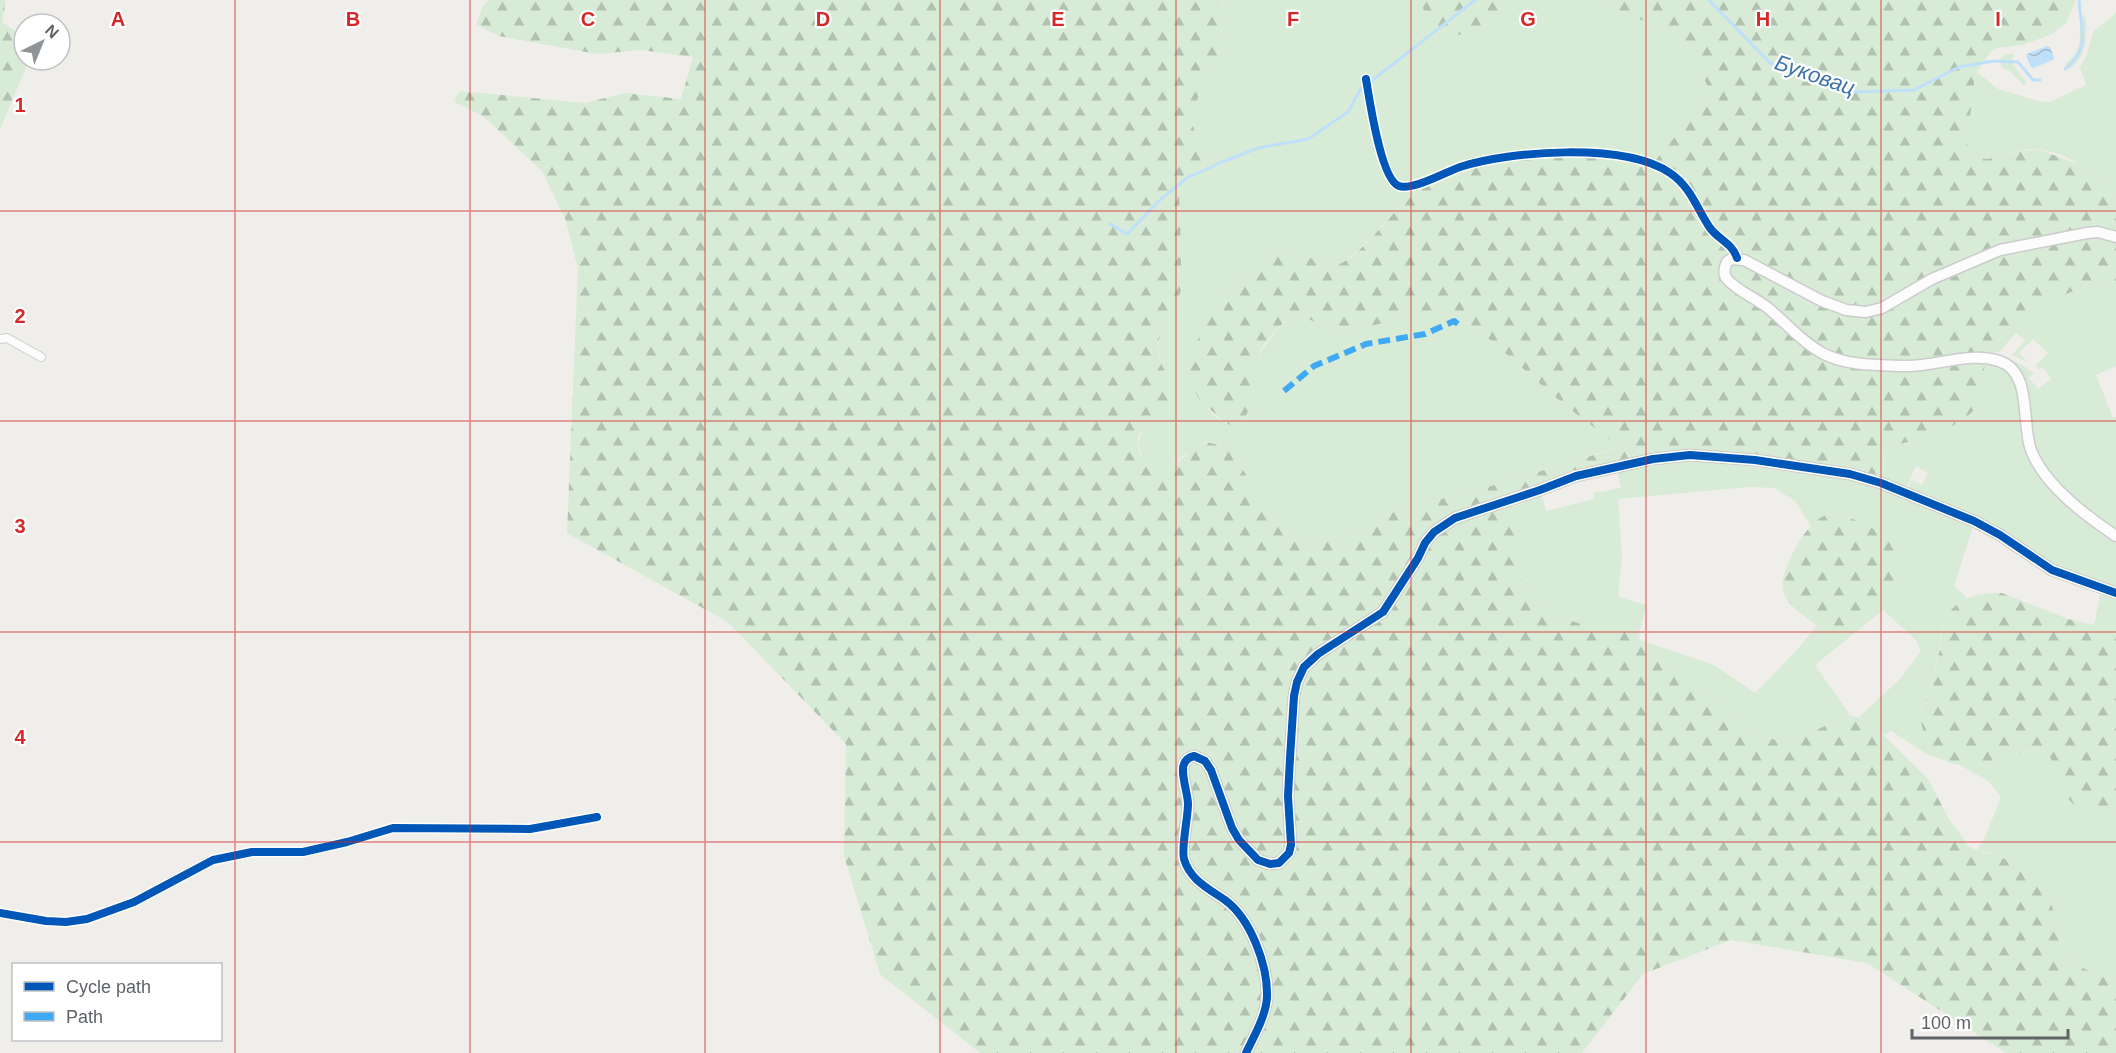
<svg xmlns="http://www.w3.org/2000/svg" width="2116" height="1053" viewBox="0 0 2116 1053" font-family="Arial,sans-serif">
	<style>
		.green { fill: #d8ebd6 }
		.forest { fill: url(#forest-firs) }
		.water { fill: url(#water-waves) }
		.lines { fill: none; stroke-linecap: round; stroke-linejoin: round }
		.stream { stroke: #bfe0f9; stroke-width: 3 }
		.minor-casing { stroke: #cbcccc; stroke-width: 10 }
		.tertiary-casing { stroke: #cbcccc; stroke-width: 13 }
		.minor { stroke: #fdfcfc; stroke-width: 8 }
		.tertiary { stroke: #fdfcfc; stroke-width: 10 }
		.quiet { stroke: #3fa9f5; stroke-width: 6; stroke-dasharray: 12 6; stroke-linecap: butt }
		.cycleway-casing { stroke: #fff; stroke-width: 11 }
		.cycleway { stroke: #0057b8; stroke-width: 8 }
		.grid { fill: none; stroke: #d62828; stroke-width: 1.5; stroke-opacity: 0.55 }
		.labels { text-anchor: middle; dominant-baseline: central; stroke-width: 4.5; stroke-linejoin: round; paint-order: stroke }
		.water-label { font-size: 22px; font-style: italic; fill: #4174aa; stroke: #fff }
		.grid-label { font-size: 20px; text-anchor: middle; font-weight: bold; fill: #d62828; stroke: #fff; stroke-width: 4.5; stroke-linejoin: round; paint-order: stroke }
	</style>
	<defs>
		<pattern id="forest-firs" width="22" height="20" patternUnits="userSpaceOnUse" patternTransform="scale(1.5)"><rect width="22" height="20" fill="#d8ebd6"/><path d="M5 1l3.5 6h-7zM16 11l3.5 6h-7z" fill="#b2c2b1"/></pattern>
		<pattern id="water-waves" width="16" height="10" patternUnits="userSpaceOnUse" patternTransform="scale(1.5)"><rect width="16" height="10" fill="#bfe0f9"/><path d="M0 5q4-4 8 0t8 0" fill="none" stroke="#9eb9cd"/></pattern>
	</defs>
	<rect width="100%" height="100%" fill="#efeeea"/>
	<g class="green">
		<path d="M1222,0H1421L1429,31L1509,4L1510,0H1606L1624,14L1670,30L1685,41L1711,93L1650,167C1611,167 1571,167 1532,167C1514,168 1495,166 1478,168C1458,170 1435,180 1419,191C1389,211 1371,246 1339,264C1326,272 1318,260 1306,257C1298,254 1288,253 1279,254C1236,260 1211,314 1198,350C1194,360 1189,369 1191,380C1194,395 1220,429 1236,424C1255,419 1253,383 1256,367C1260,345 1279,329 1294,312L1339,334L1439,309L1479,330L1562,403L1621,446L1502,483L1395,511L1360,535L1291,541C1284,533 1277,525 1270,516C1255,495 1243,458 1219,445C1185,427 1178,491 1143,461L1138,446L1142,430L1149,421L1170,411L1175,400V388L1162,368L1158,349L1161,334L1182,288L1179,190L1206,162L1189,115L1217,62L1224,9Z"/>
		<path d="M2116,13V201C2097,171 2057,143 2019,151C2006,154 1993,162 1979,157C1973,155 1968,151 1967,144C1965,131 1973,85 1977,72L1998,89L2038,101L2050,102L2086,85L2080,67L2086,57L2093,32Z"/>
		<path d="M2085,14C2087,36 2088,58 2067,70L2065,64C2091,44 2072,34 2085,14Z"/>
		<path d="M2006,54H2015L2011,61L2026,82L2024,86L2010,71L2004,70L2001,66V58Z"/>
		<path d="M2116,282V366L2096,375L2113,418L2116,417V529C2083,508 2039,477 2031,435C2029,425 2032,413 2031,403C2029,385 2018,373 2007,359L2017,362L2034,373L2029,378L2038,389L2051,379L2043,367L2039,369L2035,366L2048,353L2033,339L2019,353L2028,362L2012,355L2025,340L2016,333L1999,352L1989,353C2009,317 2076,281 2116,282Z"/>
		<path d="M1985,364C2039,371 2008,432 2033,467C2055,499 2085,520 2116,541V588L2049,563L2003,531L1976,516L1908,489L1912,480L1922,485L1928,473L1916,466L1906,488L1876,475H1881L1884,472V455L1889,447L1924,437L1965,418L1974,410Z"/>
		<path d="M1692,461L1739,465L1845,479L1877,488L1973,527L1954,586L1967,598L1950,611L1942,629L1939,651L1929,693L1921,708L1934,751L1945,761L1925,753L1891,731L1884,735L1869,721L1859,717L1900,679L1921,651L1916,640L1883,610L1815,665L1850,715L1807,734L1780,741L1756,735L1726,707L1645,647L1640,640L1714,665L1755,693L1795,652L1817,626L1826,632L1883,601L1896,578L1900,565V555L1890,540L1847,516L1830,514L1815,522L1811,526L1795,501L1774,488L1749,487L1618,499L1622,557L1618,597L1647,605L1639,632L1633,628L1604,631L1553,615L1541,605L1521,580L1522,574L1512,507L1542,496L1546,511L1594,499V493L1621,488L1617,471Z"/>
		<path d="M2100,595L2116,599V630L2094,626Z"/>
		<path d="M2036,748L2049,754C2064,794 2066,815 2116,809V981L2071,963L2064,955L2060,946L2055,915L2047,892L2043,887L2012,863L1996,854L1977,850L1985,837L2000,800V795L1988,781L1958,764L1987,763Z"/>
	</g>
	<g class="forest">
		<path d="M0,0H6L2,22L24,37V60H29L0,130Z"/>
		<path d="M489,0H1221L1224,9L1217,62L1189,115L1206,162L1179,190C1180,215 1181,239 1181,263C1182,271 1183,282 1181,290C1176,310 1158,328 1158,349C1158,372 1179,380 1176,398C1171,423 1134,415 1138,449C1139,455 1142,460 1147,464C1159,472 1175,467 1184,457C1187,454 1188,449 1191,446C1201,439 1217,443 1226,449C1240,459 1258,497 1268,513C1275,523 1283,532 1291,541L1360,535L1395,511L1502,483L1620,447L1562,403L1479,330L1439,309L1339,334L1294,312C1284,323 1269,335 1262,348C1251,369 1260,417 1234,425C1222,425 1220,417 1212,411C1197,401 1188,383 1190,364C1193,338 1228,285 1248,268C1264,254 1288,250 1308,257C1318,261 1325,270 1337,265C1363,255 1388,215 1410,198C1456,161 1531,155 1588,157C1598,157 1609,157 1619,158C1630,160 1640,164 1650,167L1711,93L1685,41L1670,30L1624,14L1606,0H2076L2066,23L2050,35L2022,45L1997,48L1990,53L1977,72L1974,82L1967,144L1972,154L1986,159L2003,156L2021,151L2040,150L2081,165L2096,178L2108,189L2116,201V282C2077,281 2001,321 1987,358C1979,379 1989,397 1970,414C1956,427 1931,436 1912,441C1905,443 1896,444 1890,447C1881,452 1883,464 1884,472L1881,475L1674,452L1629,458L1578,470L1510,496C1516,524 1525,551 1521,580L1541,605L1553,615L1604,631L1626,626L1633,628L1639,632L1640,640L1645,647L1726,707L1756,735L1780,741L1807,734L1850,715L1869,721L1928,779L1949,819L1969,847L1985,853L1996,854L2025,871L2043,887L2047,892L2055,915L2060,946L2064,955L2070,963L2116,981V1053H2006L1867,963L1731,940L1643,974L1582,1053H980L880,974L844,856L846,744L728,622L567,533L578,269L566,221L542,171L483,116L454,102L459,91L585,103L625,93L681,99L693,57L641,50L597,54L499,36L476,25L483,6Z"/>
		<path d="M1421,0H1510L1509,4L1471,32L1441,39L1429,31Z"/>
		<path d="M1836,514C1851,515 1896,538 1900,553C1902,563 1899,572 1895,580C1892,588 1887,598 1881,603C1871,611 1846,631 1835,633C1825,635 1818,626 1811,621C1801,613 1787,605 1783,591C1779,573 1801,534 1815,522C1821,516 1828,514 1836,514Z"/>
		<path d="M2002,593L2068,619L2116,630V809C2065,816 2064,795 2049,754C2045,751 2041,749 2036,748C2029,748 2021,753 2014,755C1996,761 1960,772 1943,759C1931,751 1922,734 1921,720C1919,708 1927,700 1930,689C1933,676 1937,663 1940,649C1942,636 1942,620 1951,610C1966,595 1982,593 2002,593Z"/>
	</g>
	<path class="water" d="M2047,46L2050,47L2054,58L2053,60L2033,68L2031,67L2026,56L2027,54Z"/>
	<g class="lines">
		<g class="stream">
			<path d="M1709,0L1770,63L1856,92L1914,90L1959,67L1994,61L2018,62L2033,80H2040"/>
			<path d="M2065,69C2092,47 2080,28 2079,0"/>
			<path d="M1110,224L1127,234L1161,199L1187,178L1222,162L1258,148L1308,139L1348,112L1360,90L1475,0"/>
		</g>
		<g class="minor-casing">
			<g id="minor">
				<path d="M1366,79C1369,97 1381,180 1399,186C1412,191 1446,172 1460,167C1510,151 1624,142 1670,173C1691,187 1697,209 1710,228C1719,240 1732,243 1737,258"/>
				<path d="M0,339L7,338L41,357"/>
				<path d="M0,913L46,921L66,922L87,919L134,902L213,860L252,852H303L347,842L393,828L530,829L597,817"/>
			</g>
		</g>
		<g class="tertiary-casing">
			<g id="tertiary">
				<path d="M2116,237L2098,232L2087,233L2000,250L1932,279L1882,308L1866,312L1846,310L1822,301L1744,260L1731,259L1727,262C1724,268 1723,274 1727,279C1737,291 1756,298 1768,308C1786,323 1803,343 1824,354C1848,366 1879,365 1905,366C1935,367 1970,351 1999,361C2033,372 2021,424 2031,450C2044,485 2086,516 2116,536"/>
				<path d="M1246,1053C1254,1036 1266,1016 1267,997C1268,966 1251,919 1225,900C1209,889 1190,880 1184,859C1181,848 1188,818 1188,804C1188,794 1180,772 1184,764C1186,759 1190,757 1194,756L1205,761L1211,770L1232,828L1239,840L1258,860L1270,864L1279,863L1289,853L1291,845L1288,796L1290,758L1294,696L1297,682L1304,667L1318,654L1383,612L1418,558L1425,543L1434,532L1455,518L1540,490L1576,476L1653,459L1690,455L1755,460L1850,474L1881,483L1974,521L2000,535L2052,570L2116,593"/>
			</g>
		</g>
		<use href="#minor" class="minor"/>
		<use href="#tertiary" class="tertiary"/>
		<path class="quiet" d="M1284,391L1314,366L1366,344L1425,334L1454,321L1458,324"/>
		<g class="cycleway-casing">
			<g id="cycleway">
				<path d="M1366,79C1369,97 1381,180 1399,186C1412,191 1446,172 1460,167C1510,151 1624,142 1670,173C1691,187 1697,209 1710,228C1719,240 1732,243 1737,258"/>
				<path d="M0,913L46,921L66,922L87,919L134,902L213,860L252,852H303L347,842L393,828L530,829L597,817"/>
				<path d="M1246,1053C1254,1036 1266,1016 1267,997C1268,966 1251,919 1225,900C1209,889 1190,880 1184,859C1181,848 1188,818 1188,804C1188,794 1180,772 1184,764C1186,759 1190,757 1194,756L1205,761L1211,770L1232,828L1239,840L1258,860L1270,864L1279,863L1289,853L1291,845L1288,796L1290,758L1294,696L1297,682L1304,667L1318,654L1383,612L1418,558L1425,543L1434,532L1455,518L1540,490L1576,476L1653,459L1690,455L1755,460L1850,474L1881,483L1974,521L2000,535L2052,570L2116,593"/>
			</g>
		</g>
		<use href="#cycleway" class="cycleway"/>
	</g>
	<path class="grid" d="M235,0V1053M470,0V1053M705,0V1053M940,0V1053M1176,0V1053M1411,0V1053M1646,0V1053M1881,0V1053M0,211H2116M0,421H2116M0,632H2116M0,842H2116"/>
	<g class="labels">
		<g class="water-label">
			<text transform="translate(1815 75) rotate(19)">Буковац</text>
		</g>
	</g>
	<g class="grid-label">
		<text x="118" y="26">A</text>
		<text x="353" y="26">B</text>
		<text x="588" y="26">C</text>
		<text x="823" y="26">D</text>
		<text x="1058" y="26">E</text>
		<text x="1293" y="26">F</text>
		<text x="1528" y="26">G</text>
		<text x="1763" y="26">H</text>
		<text x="1998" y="26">I</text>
		<text x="20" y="112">1</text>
		<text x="20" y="323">2</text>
		<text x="20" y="533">3</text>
		<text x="20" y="744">4</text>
	</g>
	<rect x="12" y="963" width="210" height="78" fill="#ffffff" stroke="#bfc1c3" stroke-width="1.5"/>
	<rect x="24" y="982" width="30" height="9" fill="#0057b8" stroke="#bfc1c3" stroke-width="1.5"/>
	<text x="66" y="993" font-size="18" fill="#5f6368">Cycle path</text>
	<rect x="24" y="1012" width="30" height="9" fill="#3fa9f5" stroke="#bfc1c3" stroke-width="1.5"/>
	<text x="66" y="1023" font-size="18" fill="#5f6368">Path</text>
	<g transform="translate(42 42) rotate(43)"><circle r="28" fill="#ffffff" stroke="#bfc1c3" stroke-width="1.5"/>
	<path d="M0-4.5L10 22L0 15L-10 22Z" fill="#919496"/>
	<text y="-9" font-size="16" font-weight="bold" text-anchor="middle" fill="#5f6368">N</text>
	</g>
	<path d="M1912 1029v9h156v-9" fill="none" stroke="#5f6368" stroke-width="3"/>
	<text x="1921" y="1029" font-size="18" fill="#5f6368" stroke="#ffffff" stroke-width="4.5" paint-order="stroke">100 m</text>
</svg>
